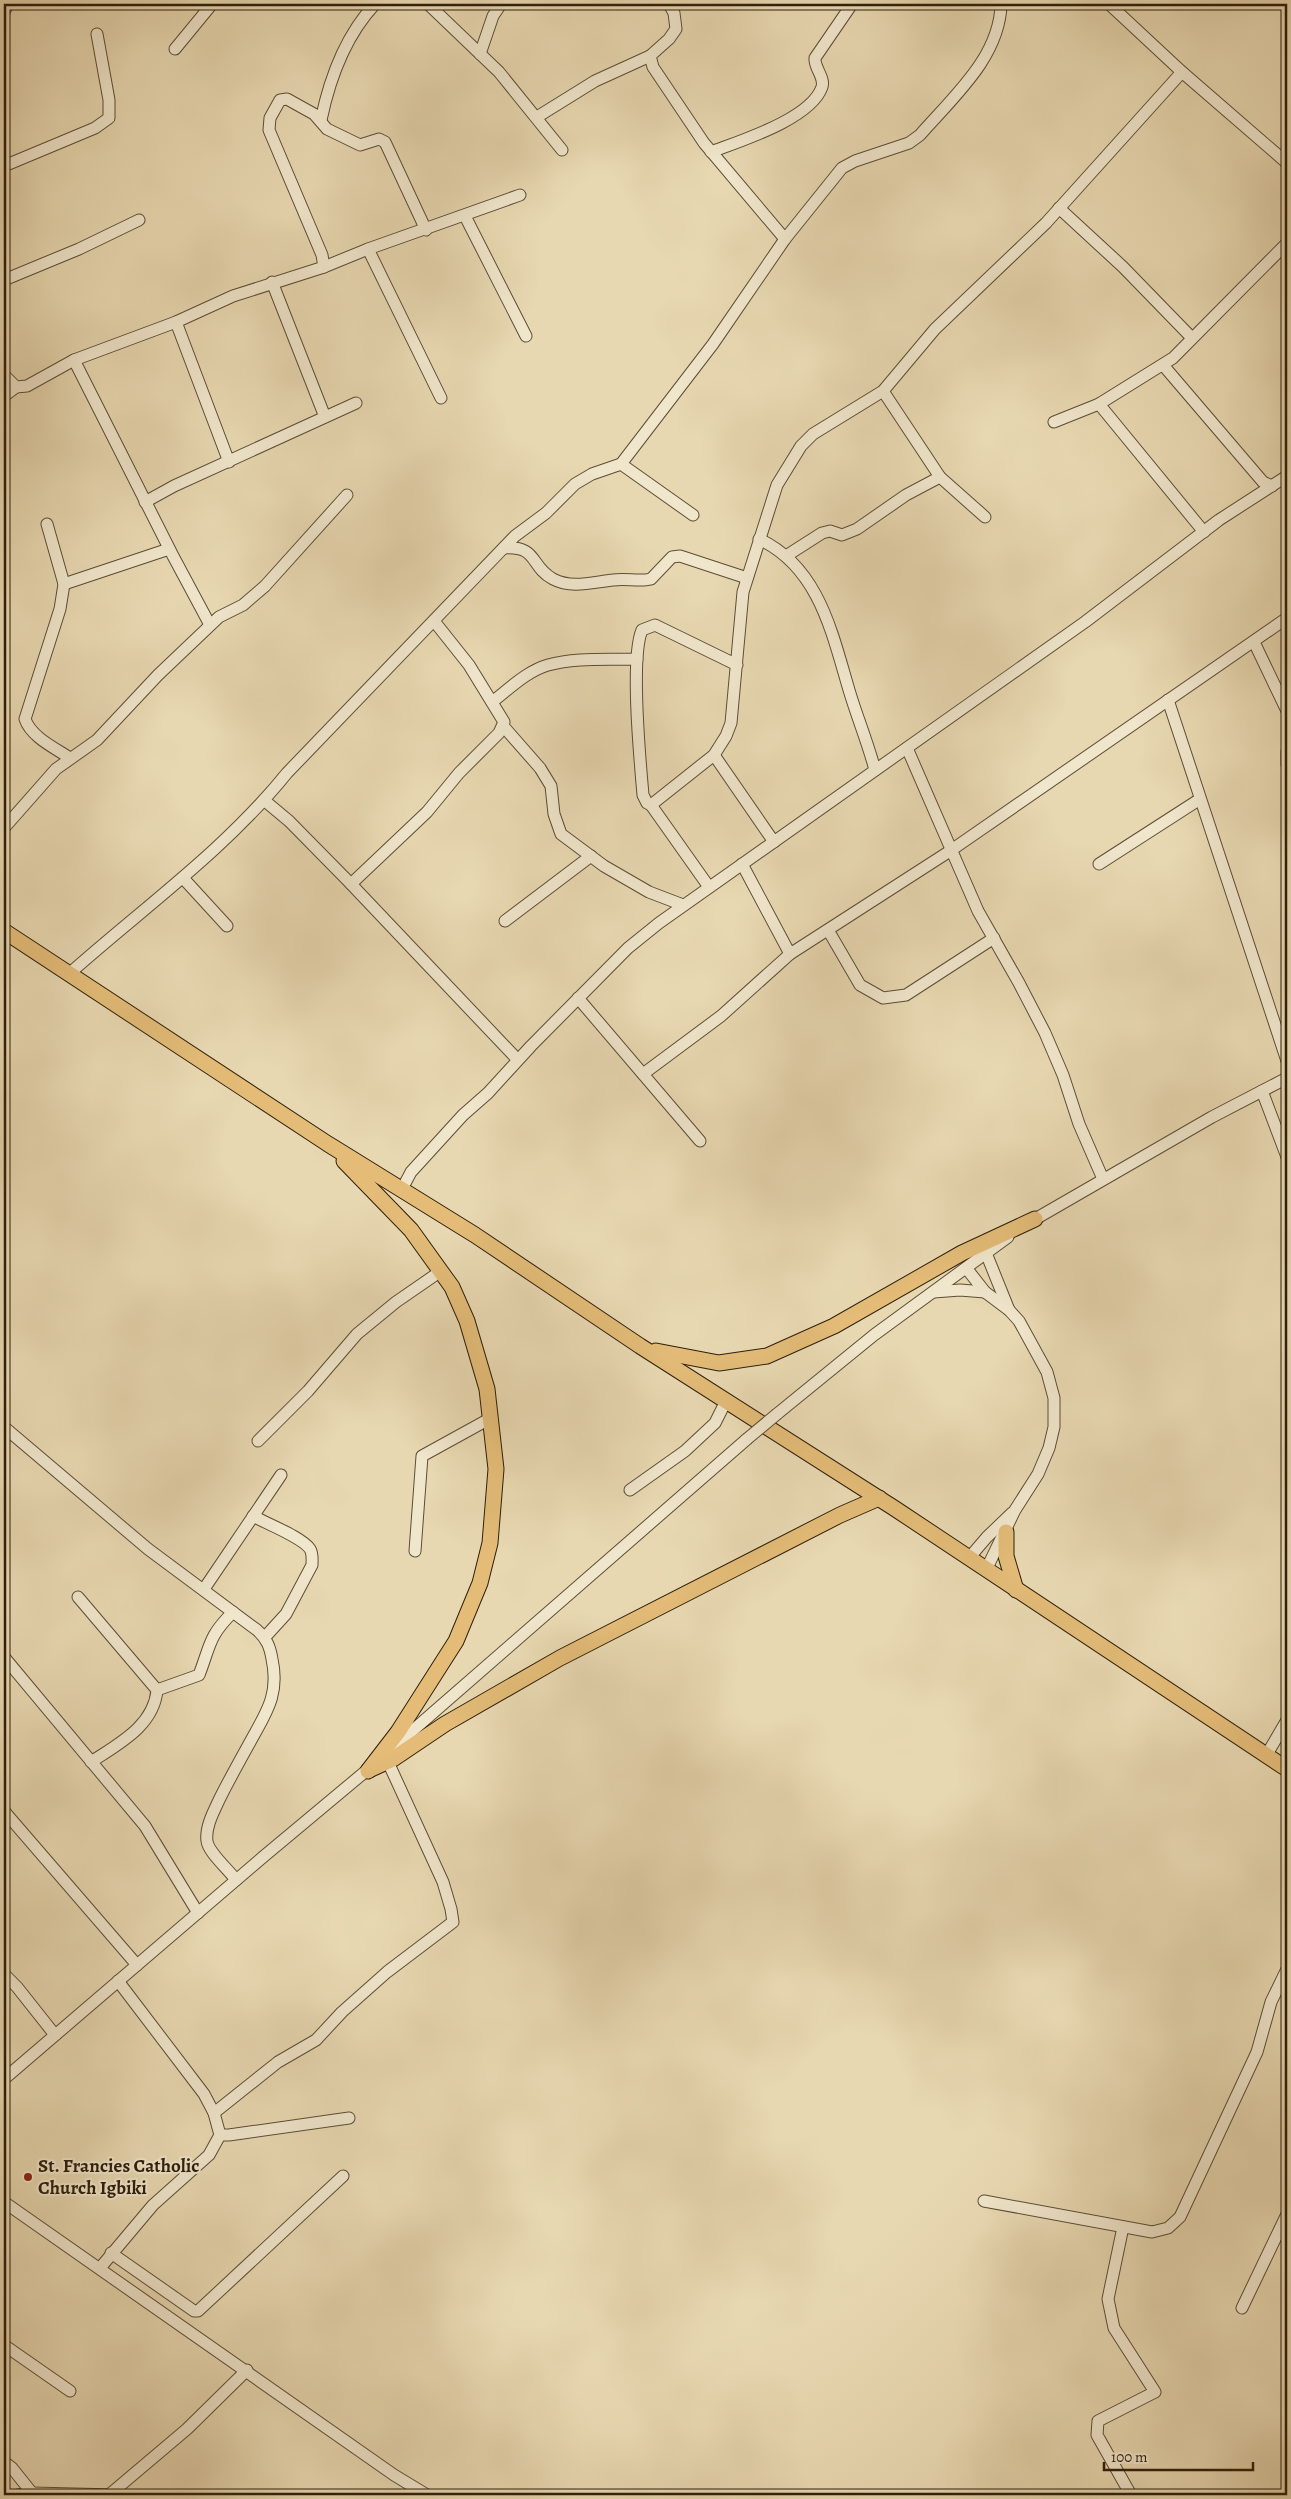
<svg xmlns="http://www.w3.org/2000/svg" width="1291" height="2499" viewBox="0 0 1291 2499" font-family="Alegreya,serif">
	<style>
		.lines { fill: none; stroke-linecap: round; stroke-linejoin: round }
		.minor-casing { stroke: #5c4d35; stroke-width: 13 }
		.major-casing { stroke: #2d1f0c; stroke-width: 17 }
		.minor { stroke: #f0e6cc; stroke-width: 11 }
		.major { stroke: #e4bc78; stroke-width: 15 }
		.minor-bridge-casing { stroke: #5c4d35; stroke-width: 13; stroke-linecap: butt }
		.minor-bridge { stroke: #f0e6cc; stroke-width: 11 }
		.poi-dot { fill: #8f2418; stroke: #f0e6cc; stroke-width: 2 }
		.labels { text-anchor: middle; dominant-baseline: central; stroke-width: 4; stroke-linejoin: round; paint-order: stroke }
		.poi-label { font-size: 19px; font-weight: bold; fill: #2d1f0c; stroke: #f0e6cc; text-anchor: start }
	</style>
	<rect width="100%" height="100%" fill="#e8d8b1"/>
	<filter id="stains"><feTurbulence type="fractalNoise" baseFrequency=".004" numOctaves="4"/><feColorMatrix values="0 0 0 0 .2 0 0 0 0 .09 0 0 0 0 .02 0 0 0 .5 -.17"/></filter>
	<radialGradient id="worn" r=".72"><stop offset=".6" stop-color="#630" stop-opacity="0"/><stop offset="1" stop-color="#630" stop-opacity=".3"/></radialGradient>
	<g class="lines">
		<g class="minor-casing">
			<g id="minor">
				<path d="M428,4L499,72L562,150"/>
				<path d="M669,4L674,13L676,29L669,39L650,56L653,67L704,143L785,239"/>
				<path d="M1109,4L1182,72L1287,163"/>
				<path d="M4,12L8,4"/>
				<path d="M175,49L212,4"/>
				<path d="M480,54L493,16L501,4"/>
				<path d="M537,117L595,81L650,56"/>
				<path d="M321,120C330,77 345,36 375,4"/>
				<path d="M711,152C740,141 811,119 822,87C825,77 814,68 815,58L852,4"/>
				<path d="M4,166L95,128L109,118V100L97,34"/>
				<path d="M1059,208L1123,267L1192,338"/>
				<path d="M465,216L526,336"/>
				<path d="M368,249L441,398"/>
				<path d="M324,267L322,255L269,130L270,118L280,100L287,99L314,114L327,129L360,145L379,139L385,142L426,230"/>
				<path d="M4,280L79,249L139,220"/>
				<path d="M272,282L325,417"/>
				<path d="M176,322L229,462"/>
				<path d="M74,360L172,554L210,625"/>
				<path d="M1163,365L1263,482L1272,486"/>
				<path d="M4,375L16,387L27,386L74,360L176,322L233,296L324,267L368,249L520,195"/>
				<path d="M883,391L940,477L985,517"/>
				<path d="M4,396L16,387"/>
				<path d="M1099,404L1204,532"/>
				<path d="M1054,422L1099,404L1173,358L1287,243"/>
				<path d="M621,464L693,515"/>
				<path d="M145,502L174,486L356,403"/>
				<path d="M47,524L64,584L60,609L25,719C31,737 55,748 70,758"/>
				<path d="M759,539C819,567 832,633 849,690C857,717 868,743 875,770"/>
				<path d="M504,548C539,546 529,566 553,579C572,589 593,582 613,580C626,578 639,582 651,579L672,557L680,556L747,578"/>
				<path d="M786,556L822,533L830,531L842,535L857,529L906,495L940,477"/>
				<path d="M64,584L169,549"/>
				<path d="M1254,642L1287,711"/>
				<path d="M737,665L655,625L642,630C630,658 640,760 643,795L647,803L651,805L714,755L726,736L731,723L743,592L777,485L801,446L813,434L883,391L935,329L1046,223L1182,72"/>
				<path d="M1168,700L1287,1061"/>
				<path d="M492,702C509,689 527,671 548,665C576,657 608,660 637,659"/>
				<path d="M504,727L540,768L551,786L554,814L561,834L604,866L649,892L683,905"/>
				<path d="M907,748L978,911L1019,983L1045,1033L1063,1075L1079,1124L1103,1179"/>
				<path d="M1287,752V765"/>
				<path d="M714,755L774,842"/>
				<path d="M265,801L289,821L351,884L427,812L459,773L499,733L504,722L469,665L434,621"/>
				<path d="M651,805L709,887"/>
				<path d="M4,828L56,769L97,740L158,675L219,617L243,605L265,586L347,495"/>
				<path d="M742,864L790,954"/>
				<path d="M1099,864L1200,799"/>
				<path d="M183,878L227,926"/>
				<path d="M351,884L517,1059"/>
				<path d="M505,921L591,856"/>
				<path d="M828,930L860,985L883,998L906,995L994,938"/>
				<path d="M69,974C143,908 224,851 287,773L515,536L546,513L575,484L592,474L621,464L713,344L785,239L842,168L855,161L909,143L920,135C953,97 1000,57 1001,4"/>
				<path d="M578,998L700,1141"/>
				<path d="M643,1074L721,1016L790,954L950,851L1287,618"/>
				<path d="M1262,1091L1287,1157"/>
				<path d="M402,1189L411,1172L463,1115L488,1093L531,1046L628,948L659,923L1085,622L1219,520L1287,476"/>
				<path d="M1030,1222L1212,1117L1287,1078"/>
				<path d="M986,1253L1009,1310"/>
				<path d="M967,1269L985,1292L1009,1310L1019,1321L1047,1372L1054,1398V1427L1049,1448L1038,1474L1015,1510L986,1570"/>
				<path d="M934,1292L960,1290L985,1292"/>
				<path d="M777,1414L874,1335L1008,1237"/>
				<path d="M4,1427L148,1549L257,1630C267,1639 270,1647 272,1659C280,1696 265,1714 249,1744C239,1762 229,1780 220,1798C214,1811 205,1827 207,1841C208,1852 229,1870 236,1880"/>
				<path d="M258,1441L308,1391L357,1334L396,1302L441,1271"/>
				<path d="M630,1490L685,1451L715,1423L726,1401"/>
				<path d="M253,1516C267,1524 302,1537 310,1549C313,1554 312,1560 312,1565L286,1614L265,1637"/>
				<path d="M415,1551L422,1456L491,1418"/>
				<path d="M969,1558L987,1537L1012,1513"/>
				<path d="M204,1589L281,1475"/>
				<path d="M78,1597L157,1690C154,1726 118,1744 91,1762"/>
				<path d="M4,1657L145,1826L198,1913"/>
				<path d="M157,1690L199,1675C211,1644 208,1637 233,1612"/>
				<path d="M388,1752L747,1439"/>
				<path d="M1266,1756L1287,1720"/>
				<path d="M4,1811L137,1965"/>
				<path d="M4,1974L17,1987L55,2035"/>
				<path d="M4,2079L263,1857L372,1766"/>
				<path d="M214,2113L278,2062L316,2040L342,2012L387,1972L453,1922L451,1909L443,1882L388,1762"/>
				<path d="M220,2135H229L349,2118"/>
				<path d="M984,2201L1152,2232L1168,2228L1180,2217L1257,2052L1271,2002L1287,1969"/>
				<path d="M4,2202L394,2475L427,2495"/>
				<path d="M1123,2227L1108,2299L1114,2328L1155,2392L1098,2421L1097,2435L1131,2495"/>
				<path d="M111,2253L194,2311H198L343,2176"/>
				<path d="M100,2268L153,2205L209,2155L220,2135L214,2113L204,2094L118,1981"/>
				<path d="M1242,2308L1287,2214"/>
				<path d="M4,2345L70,2391"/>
				<path d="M4,2462L12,2468L32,2493"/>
				<path d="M18,2495L32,2493L116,2495"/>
				<path d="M109,2495L187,2429L247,2370"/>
			</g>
		</g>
		<g class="major-casing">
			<g id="major">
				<path d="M4,931L328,1144L475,1235L640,1346L894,1508L1287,1769"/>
				<path d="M344,1161L411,1230L452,1287L467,1321L487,1389L496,1469L490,1543L480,1583L456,1641L398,1732L368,1771"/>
				<path d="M656,1351L719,1363L767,1356L834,1326L962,1253L1035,1219"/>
				<path d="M1006,1532V1556L1016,1590"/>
				<path d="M369,1770L393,1759L445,1724L560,1658L840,1515L879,1498"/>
			</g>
		</g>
		<use href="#minor" class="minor"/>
		<use href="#major" class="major"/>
		<g class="minor-bridge-casing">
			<path id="minor-bridge" d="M747,1439L777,1414"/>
		</g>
		<use href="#minor-bridge" class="minor-bridge"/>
	</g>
	<circle class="poi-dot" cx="28" cy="2177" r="5"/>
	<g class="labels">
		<g class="poi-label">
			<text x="38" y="2166">St. Francies Catholic<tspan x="38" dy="22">Church Igbiki</tspan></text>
		</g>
	</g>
	<rect width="1291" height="2499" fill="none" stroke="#e8d8b1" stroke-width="20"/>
	<rect x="5" y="5" width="1281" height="2489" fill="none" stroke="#2d1f0c" stroke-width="2.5"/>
	<rect x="10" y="10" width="1271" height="2479" fill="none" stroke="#2d1f0c"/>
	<path d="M1104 2462v8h149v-8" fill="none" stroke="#2d1f0c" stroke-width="2.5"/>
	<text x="1111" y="2462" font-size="15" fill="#2d1f0c" stroke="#f0e6cc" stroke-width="4" paint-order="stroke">100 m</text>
	<rect width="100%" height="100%" filter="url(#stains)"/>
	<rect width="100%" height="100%" fill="url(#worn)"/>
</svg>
